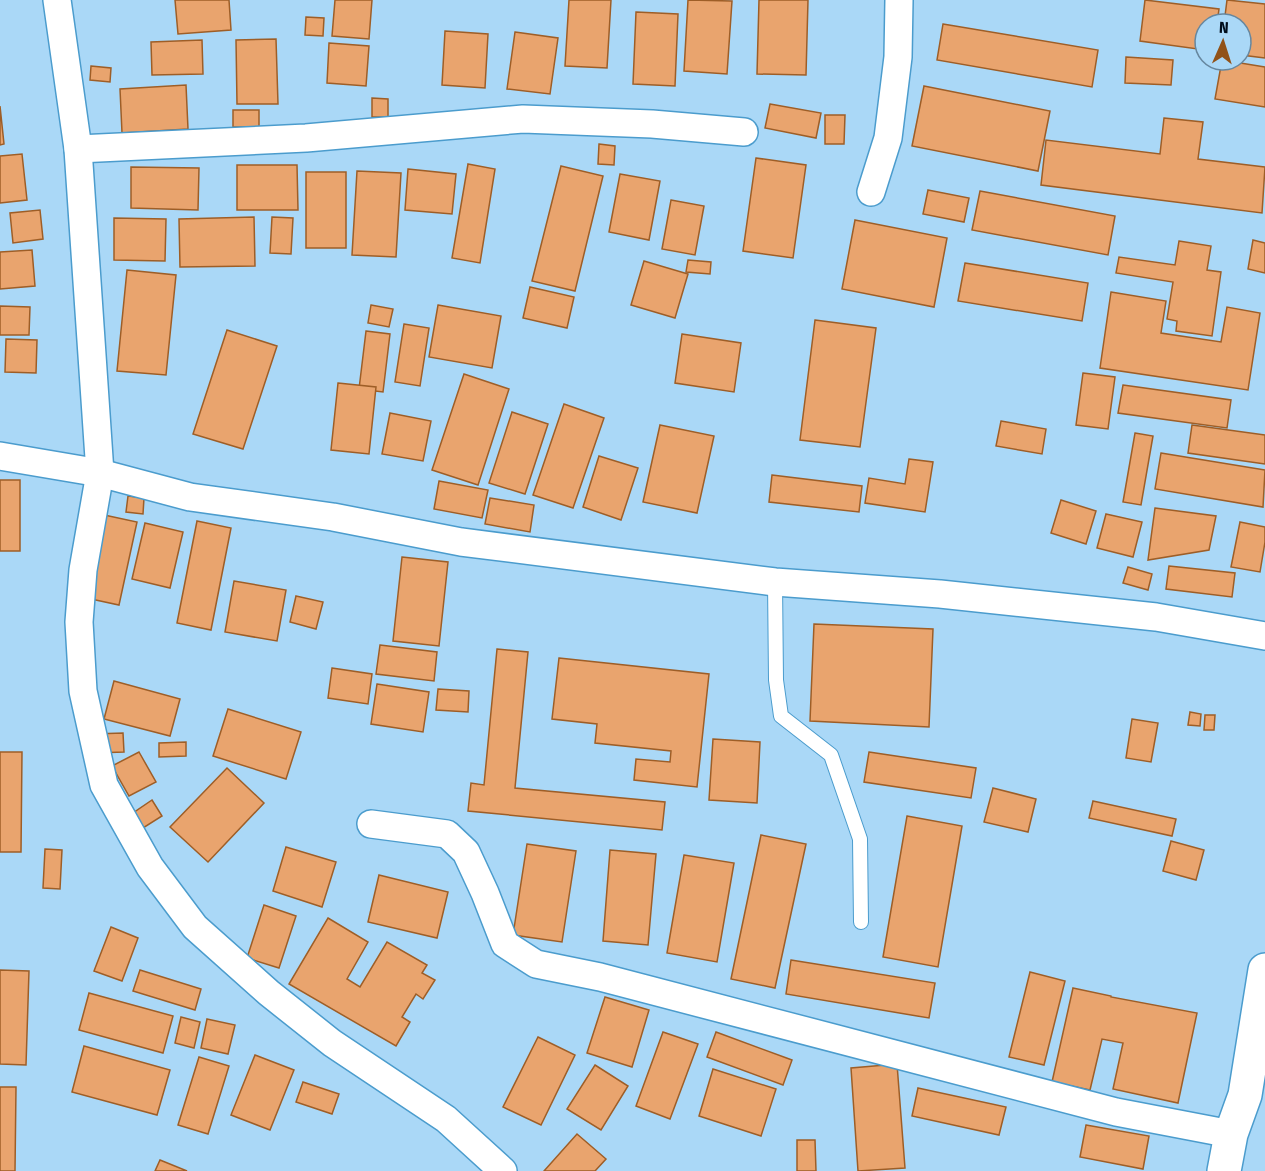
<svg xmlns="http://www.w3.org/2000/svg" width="1265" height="1171" viewBox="0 0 1265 1171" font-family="'Fira Sans Condensed',sans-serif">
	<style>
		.building { fill: #e9a46e; stroke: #9e5e27; stroke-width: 1.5 }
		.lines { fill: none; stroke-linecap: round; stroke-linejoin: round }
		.lane-casing { stroke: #4b9ccd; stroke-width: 16 }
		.street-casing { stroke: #4b9ccd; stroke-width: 30 }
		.secondary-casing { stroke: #4b9ccd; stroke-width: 36 }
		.lane { stroke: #fff; stroke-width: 14 }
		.street { stroke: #fff; stroke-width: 27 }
		.secondary { stroke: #fff; stroke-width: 33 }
	</style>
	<rect width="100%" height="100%" fill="#aad8f7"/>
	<g class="building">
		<path d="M175,0H229L231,30L178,34Z"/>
		<path d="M335,0H372L369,39L332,36Z"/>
		<path d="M569,0H611L607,68L565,66Z"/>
		<path d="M688,0L732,1L727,74L684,71Z"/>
		<path d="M759,0H808L806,75L757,74Z"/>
		<path d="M1145,0L1219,9L1217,24H1205V50L1140,41Z"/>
		<path d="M1227,0L1265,4V58L1241,55V24H1224Z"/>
		<path d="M636,12L678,14L675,86L633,84Z"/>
		<path d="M306,17L324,18L323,36L305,35Z"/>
		<path d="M943,24L1098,50L1092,87L937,60Z"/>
		<path d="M445,31L488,34L485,88L442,85Z"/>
		<path d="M515,32L558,38L550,94L507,89Z"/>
		<path d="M276,39L278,104H237L236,40Z"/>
		<path d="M202,40L203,74L152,75L151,42Z"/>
		<path d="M329,43L369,46L366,86L327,83Z"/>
		<path d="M1126,57L1173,60L1171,85L1125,83Z"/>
		<path d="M1222,60L1265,67V107L1215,99Z"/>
		<path d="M91,66L111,68L110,82L90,80Z"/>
		<path d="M186,85L188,129L122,133L120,89Z"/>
		<path d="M924,86L1050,111L1038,171L912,146Z"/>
		<path d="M372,98L388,99V117H372Z"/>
		<path d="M770,104L821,113L816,138L765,128Z"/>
		<path d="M0,106L4,144L0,145Z"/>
		<rect x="233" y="110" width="26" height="17"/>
		<path d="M825,115H845L844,144H825Z"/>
		<path d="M1164,118L1203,122L1198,159L1265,167L1262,213L1041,185L1046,140L1160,154Z"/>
		<path d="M599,144L615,146L614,165L598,164Z"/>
		<path d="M22,154L27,200L0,203V156Z"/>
		<path d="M756,158L806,165L793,258L743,251Z"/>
		<path d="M468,164L495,169L480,263L452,258Z"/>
		<path d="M237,165H297L298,210H237Z"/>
		<path d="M561,166L603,176L575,291L532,281Z"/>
		<path d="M131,167L199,168L198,210L131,208Z"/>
		<path d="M408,169L456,174L452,214L405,210Z"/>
		<path d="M357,171L401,173L396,257L352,255Z"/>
		<rect x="306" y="172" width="40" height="76"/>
		<path d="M620,174L660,181L649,240L609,232Z"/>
		<path d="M928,190L969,198L964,222L923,214Z"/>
		<path d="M980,191L1115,216L1108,255L972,230Z"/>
		<path d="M671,200L704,206L695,255L662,249Z"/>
		<path d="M40,210L43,239L13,243L10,213Z"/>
		<path d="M254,217L255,266L180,267L179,219Z"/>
		<path d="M272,217L293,218L291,254L270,253Z"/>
		<path d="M114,218L166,219L165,261L114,260Z"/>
		<path d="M855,220L947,238L934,307L842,289Z"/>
		<path d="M1253,240L1265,243V273L1248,269Z"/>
		<path d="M1179,241L1211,246L1207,270L1221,272L1212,336L1176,331L1177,321L1167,319L1173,282L1116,273L1119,257L1175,265Z"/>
		<path d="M32,250L35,286L0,289V252Z"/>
		<path d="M688,260L711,262L710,274L686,272Z"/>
		<path d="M644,261L688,274L675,318L631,305Z"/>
		<path d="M965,263L1088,283L1082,321L958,301Z"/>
		<path d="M127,270L176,275L166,375L117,371Z"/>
		<path d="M530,287L574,297L567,328L523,318Z"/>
		<path d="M1111,292L1166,301L1161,333L1221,342L1227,307L1260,313L1248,390L1100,368Z"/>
		<path d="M371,305L393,309L389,327L368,323Z"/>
		<path d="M438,305L501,316L492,368L429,357Z"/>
		<path d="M0,306L30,307L29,335H0Z"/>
		<path d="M815,320L876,328L860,447L800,440Z"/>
		<path d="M404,324L429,328L420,386L395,382Z"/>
		<path d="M227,330L277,346L243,449L193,434Z"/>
		<path d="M366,331L390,334L383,392L359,389Z"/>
		<path d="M682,334L741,343L734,392L675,383Z"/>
		<path d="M6,339L37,340L36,373L5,372Z"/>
		<path d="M1083,373L1115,377L1108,429L1076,425Z"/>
		<path d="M464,374L509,389L478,485L432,470Z"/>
		<path d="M338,383L376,387L369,454L331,450Z"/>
		<path d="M1123,385L1231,400L1227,428L1118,413Z"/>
		<path d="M564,404L604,418L573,508L533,495Z"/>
		<path d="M512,412L548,424L525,494L489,483Z"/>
		<path d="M390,413L431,421L423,461L382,454Z"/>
		<path d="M1001,421L1046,429L1042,454L996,446Z"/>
		<path d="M660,425L714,436L697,513L643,502Z"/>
		<path d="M1192,425L1265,435V464L1188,453Z"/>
		<path d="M1135,433L1153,436L1141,505L1123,502Z"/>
		<path d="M1161,453L1265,470L1263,507L1155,489Z"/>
		<path d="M599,456L638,468L621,520L583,507Z"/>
		<path d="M909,459L933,462L925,512L865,503L869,478L905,484Z"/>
		<path d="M772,475L862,486L859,512L769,502Z"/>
		<rect x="0" y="480" width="20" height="71"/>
		<path d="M439,481L488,490L482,518L434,509Z"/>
		<path d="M128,496L144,498L143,514L126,512Z"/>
		<path d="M490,498L534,505L530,532L485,524Z"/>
		<path d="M1061,500L1096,511L1086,544L1051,533Z"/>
		<path d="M1155,508L1216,516L1209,550L1148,560Z"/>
		<path d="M95,513L137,522L119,605L77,596Z"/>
		<path d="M1106,514L1142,522L1133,557L1097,548Z"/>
		<path d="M197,521L231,528L211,630L177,623Z"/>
		<path d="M1240,522L1265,527V542L1260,572L1231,567Z"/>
		<path d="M145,523L183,532L170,588L132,579Z"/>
		<path d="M402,557L448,562L439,646L393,641Z"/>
		<path d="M1169,566L1235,573L1232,597L1166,589Z"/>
		<path d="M1128,567L1152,574L1148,590L1123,583Z"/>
		<path d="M234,581L286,590L277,641L225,632Z"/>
		<path d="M296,596L323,602L316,629L290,622Z"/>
		<path d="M814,624L933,629L929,727L810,721Z"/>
		<path d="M380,645L437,652L434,681L376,674Z"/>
		<path d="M497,649L528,652L515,788L665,802L662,830L468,811L471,783L484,785Z"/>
		<path d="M559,658L709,674L697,787L634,780L636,759L670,762L671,751L595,743L597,724L552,719Z"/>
		<path d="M332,668L372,674L368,704L328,698Z"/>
		<path d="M114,681L180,699L170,736L104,719Z"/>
		<path d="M377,684L429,692L423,732L371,724Z"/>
		<path d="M438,689L469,691L468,712L436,710Z"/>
		<path d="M228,709L301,732L286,779L213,756Z"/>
		<path d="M1190,712L1201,714L1200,726L1188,725Z"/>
		<path d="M1205,715H1215L1214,730H1204Z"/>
		<path d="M1132,719L1158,723L1151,762L1126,758Z"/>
		<path d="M123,733L124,752L94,753L93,734Z"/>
		<path d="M713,739L760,742L757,803L709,800Z"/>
		<path d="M186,742V756L159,757V743Z"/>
		<path d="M0,752H22L21,852H0Z"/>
		<path d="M139,752L156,782L129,796L112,766Z"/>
		<path d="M869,752L976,768L971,798L864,782Z"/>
		<path d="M227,768L264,803L208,862L170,827Z"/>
		<path d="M993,788L1036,799L1028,832L984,822Z"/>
		<path d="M152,800L162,816L143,828L133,813Z"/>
		<path d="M1093,801L1176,819L1172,836L1089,818Z"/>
		<path d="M907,816L962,826L938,967L883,957Z"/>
		<path d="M761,835L806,844L775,988L731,979Z"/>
		<path d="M1171,841L1204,850L1196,880L1163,871Z"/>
		<path d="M527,844L576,851L562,942L513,935Z"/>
		<path d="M286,847L336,862L322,907L273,891Z"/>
		<path d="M45,849L62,850L60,889L43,888Z"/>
		<path d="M610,850L656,854L648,945L603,941Z"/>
		<path d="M684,855L734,863L717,962L667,953Z"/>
		<path d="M379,875L448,892L437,938L368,922Z"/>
		<path d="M264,905L296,916L279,968L247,958Z"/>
		<path d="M328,918L368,942L347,979L360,987L387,942L427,965L422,973L435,980L423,999L416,994L402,1017L410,1022L396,1046L289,984Z"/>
		<path d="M111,927L138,938L122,981L94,971Z"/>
		<path d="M791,960L935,983L929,1018L786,994Z"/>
		<path d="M0,970L29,971L26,1065L0,1064Z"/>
		<path d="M140,970L201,989L195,1010L133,991Z"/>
		<path d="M1030,972L1065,981L1044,1065L1009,1057Z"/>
		<path d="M1073,988L1111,996V997L1197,1013L1178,1103L1113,1089L1123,1043L1102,1039L1090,1090L1052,1082Z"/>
		<path d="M89,993L173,1016L163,1053L79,1030Z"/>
		<path d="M605,997L649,1010L632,1067L587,1053Z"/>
		<path d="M181,1017L200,1022L194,1048L175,1043Z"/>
		<path d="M207,1019L235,1025L228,1054L201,1048Z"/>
		<path d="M663,1032L698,1044L670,1119L636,1106Z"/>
		<path d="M716,1032L792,1060L783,1085L707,1057Z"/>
		<path d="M538,1037L575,1055L541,1125L503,1107Z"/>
		<path d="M84,1046L170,1070L157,1115L72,1092Z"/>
		<path d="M255,1055L294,1070L270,1130L231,1115Z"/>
		<path d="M199,1057L229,1066L208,1134L178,1125Z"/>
		<path d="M897,1064L905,1168L858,1171L851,1068Z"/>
		<path d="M595,1065L628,1086L601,1130L567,1109Z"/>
		<path d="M713,1069L776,1089L761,1136L699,1116Z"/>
		<path d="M303,1082L339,1094L332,1114L296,1102Z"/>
		<path d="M0,1087H16L15,1171H0Z"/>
		<path d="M918,1088L1006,1107L999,1135L912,1116Z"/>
		<path d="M1086,1125L1149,1136L1143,1169L1080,1157Z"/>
		<path d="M577,1134L606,1159L595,1171H544Z"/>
		<path d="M797,1140H815L816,1171H797Z"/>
		<path d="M160,1160L187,1171H155Z"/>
	</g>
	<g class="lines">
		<g class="lane-casing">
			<path id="lane" d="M775,582L776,680L781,716L831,755L860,839L861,922"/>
		</g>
		<g class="street-casing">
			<g id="street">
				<path d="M57,0L78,149L100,473L83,570L79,622L83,691L104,785L150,867L195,927L269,993L332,1043L446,1119L503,1171"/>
				<path d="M78,149L306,138L523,119L652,124L744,132"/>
				<path d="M871,192L888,138L898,57L899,0"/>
				<path d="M0,456L100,473L190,497L333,517L461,542L775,582L940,594L1156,617L1265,636"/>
				<path d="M371,824L447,834L466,852L485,893L505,944L536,964L600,977L1116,1112L1231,1134"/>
			</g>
		</g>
		<g class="secondary-casing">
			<path id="secondary" d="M1224,1171L1231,1134L1245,1095L1265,970"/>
		</g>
		<use href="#lane" class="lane"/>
		<use href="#street" class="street"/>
		<use href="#secondary" class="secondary"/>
	</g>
	<g transform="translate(1223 42) rotate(3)"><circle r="28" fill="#aad8f7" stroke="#66879f" stroke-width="1.5"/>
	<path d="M0-4.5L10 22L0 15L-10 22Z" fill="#915218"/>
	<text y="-9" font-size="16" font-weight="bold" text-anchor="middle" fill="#000d1b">N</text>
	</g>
</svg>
